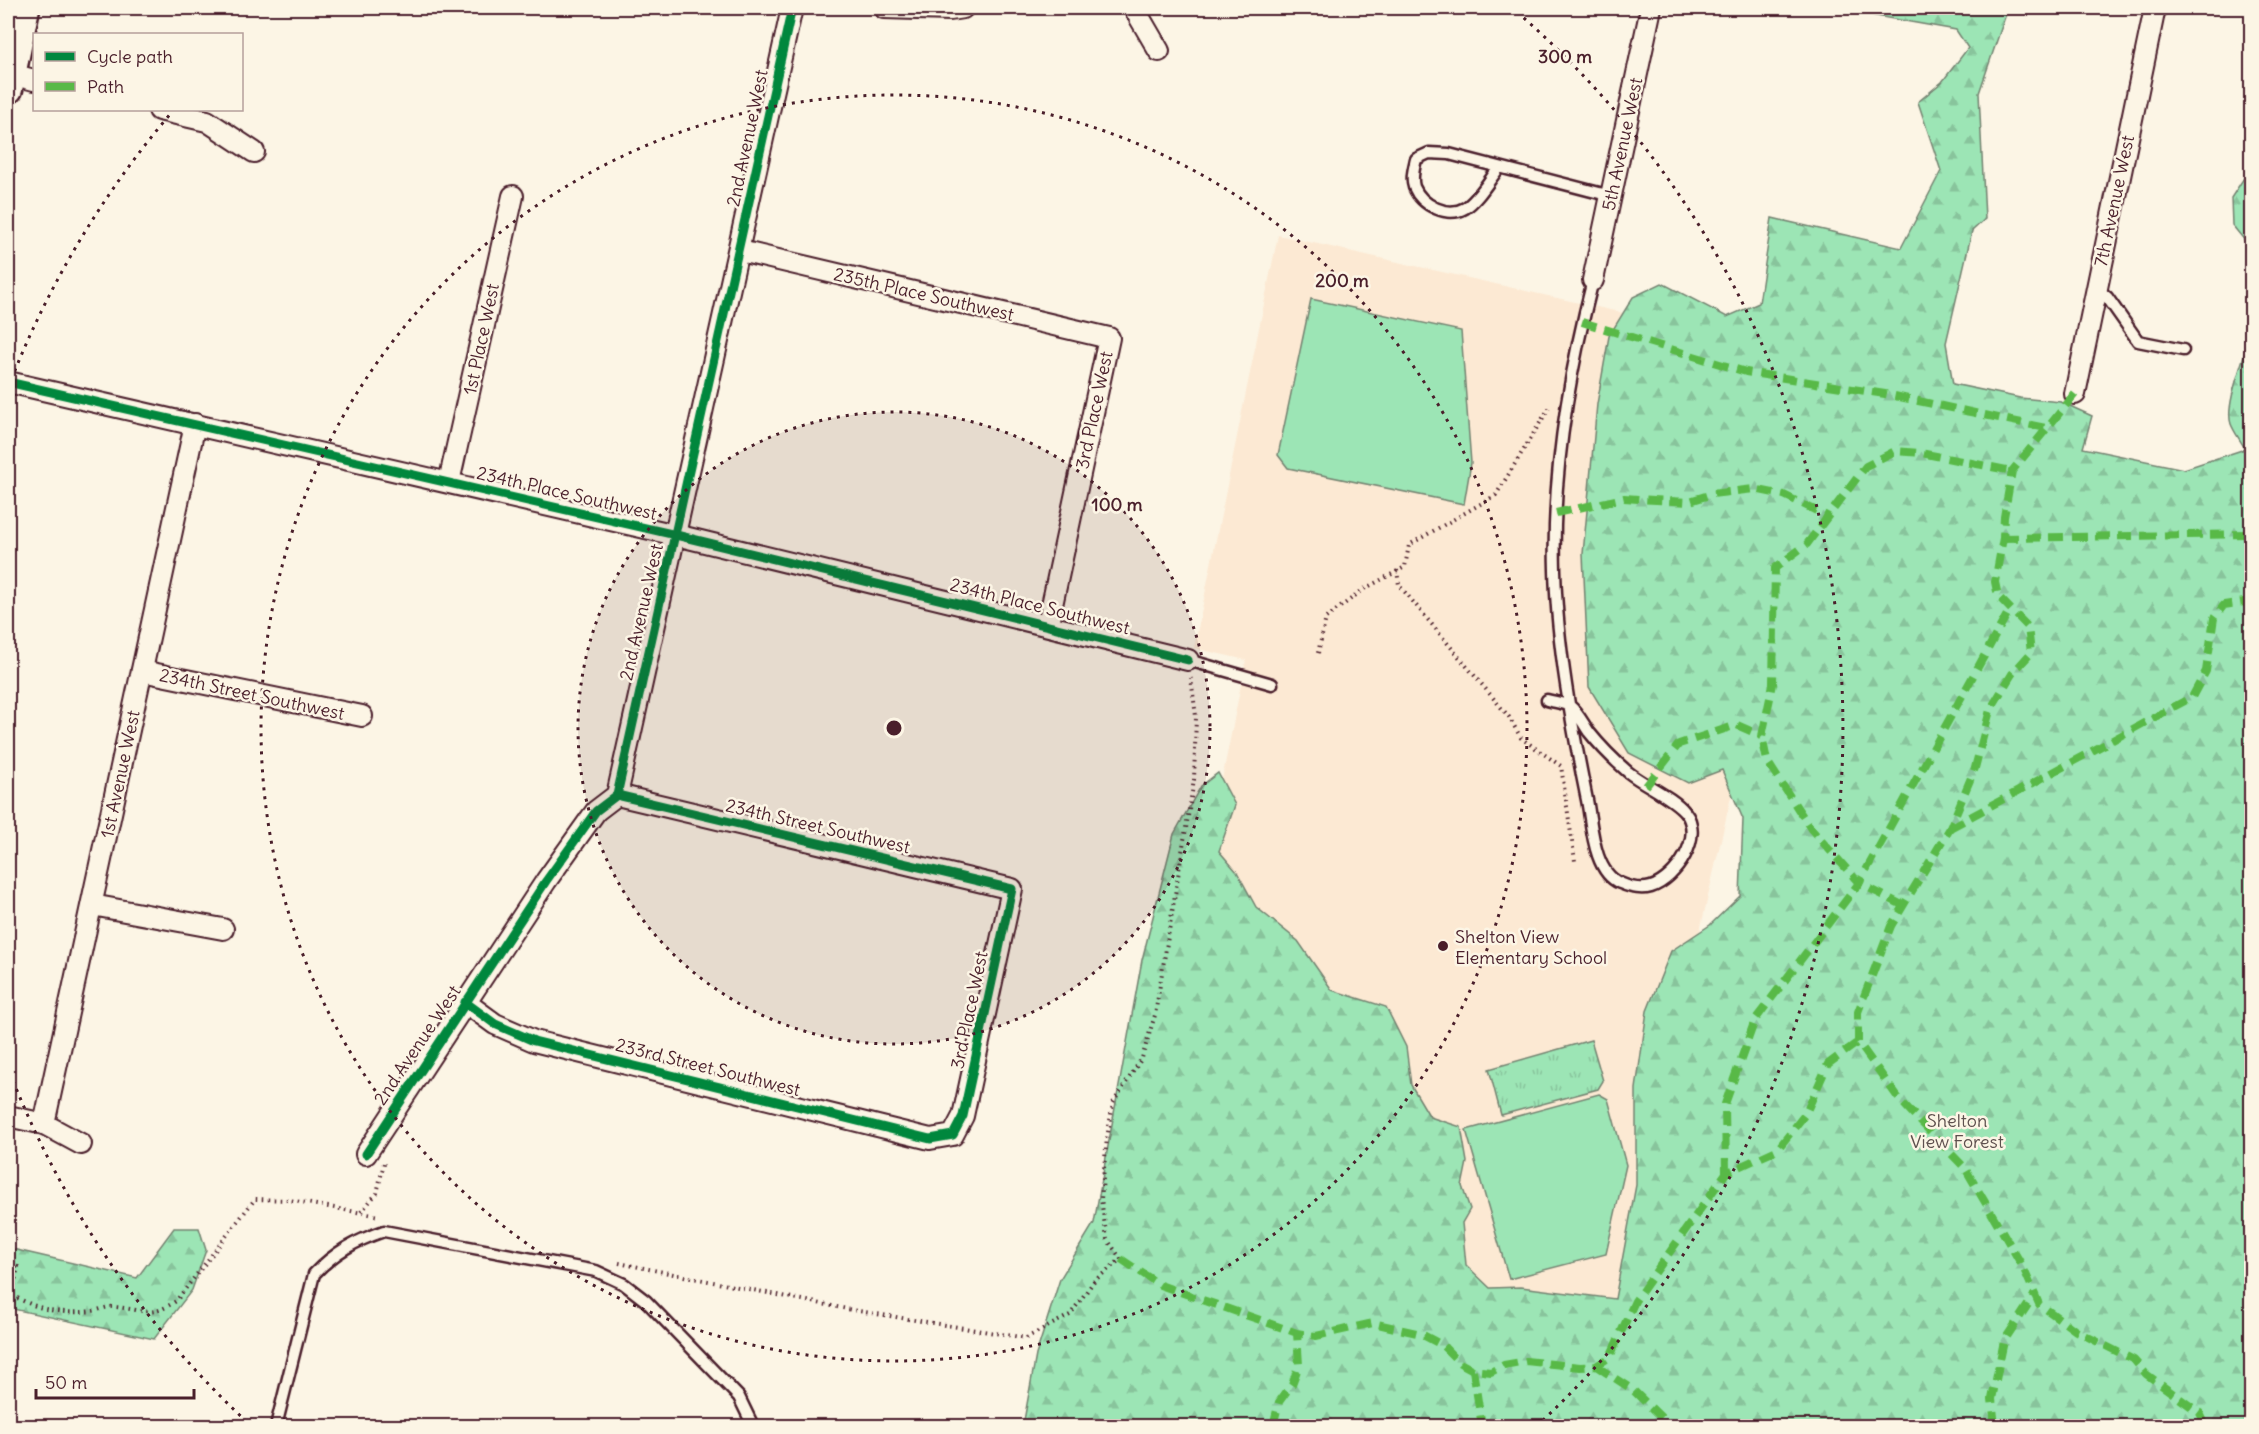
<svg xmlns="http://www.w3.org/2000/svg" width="2259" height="1434" viewBox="0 0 2259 1434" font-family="Delius,sans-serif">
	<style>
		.built { fill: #fce9d3 }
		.grass { fill: url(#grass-tufts); stroke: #738270; stroke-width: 1.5 }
		.forest { fill: url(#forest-firs); stroke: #738270; stroke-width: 1.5 }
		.pitch { fill: #9ce5b5; stroke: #738270; stroke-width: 1.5 }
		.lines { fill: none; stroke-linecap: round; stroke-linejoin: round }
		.lane-casing { stroke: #4a1f2b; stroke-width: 15 }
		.street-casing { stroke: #4a1f2b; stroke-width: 24 }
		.secondary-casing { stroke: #4a1f2b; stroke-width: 33 }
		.path { stroke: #4a1f2b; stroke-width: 4; stroke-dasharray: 1.5 4.5; stroke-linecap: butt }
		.lane { stroke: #fcf5e5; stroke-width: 10 }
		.street { stroke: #fcf5e5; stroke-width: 20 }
		.secondary { stroke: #fcf5e5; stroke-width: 28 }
		.quiet { stroke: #58b947; stroke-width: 8; stroke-dasharray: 15 8; stroke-linecap: butt }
		.cycleway-casing { stroke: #fcf5e5; stroke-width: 13 }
		.cycleway { stroke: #00873e; stroke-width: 9 }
		.ring { fill: none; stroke: #4a1f2b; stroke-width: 3; stroke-dasharray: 3 6 }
		.poi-dot { fill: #4a1f2b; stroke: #fcf5e5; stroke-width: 2 }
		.labels { text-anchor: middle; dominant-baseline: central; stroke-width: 5; stroke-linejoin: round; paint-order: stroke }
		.street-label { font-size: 18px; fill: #4a1f2b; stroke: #fcf5e5 }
		.poi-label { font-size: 18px; fill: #4a1f2b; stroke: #fcf5e5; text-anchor: start }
		.park-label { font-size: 18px; fill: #5e504e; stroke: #fcf5e5 }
		.centre { fill: #4a1f2b; stroke: #fcf5e5; stroke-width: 3 }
		.ring-label { font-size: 18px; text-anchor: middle; font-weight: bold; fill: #4a1f2b; stroke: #fcf5e5; stroke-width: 5; stroke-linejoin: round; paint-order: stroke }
	</style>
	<defs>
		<pattern id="grass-tufts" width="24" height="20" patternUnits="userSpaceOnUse" patternTransform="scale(1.5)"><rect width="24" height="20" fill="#9ce5b5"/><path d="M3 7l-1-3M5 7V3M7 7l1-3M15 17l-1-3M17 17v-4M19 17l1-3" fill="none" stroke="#88c49c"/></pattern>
		<pattern id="forest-firs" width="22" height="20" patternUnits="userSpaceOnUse" patternTransform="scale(1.5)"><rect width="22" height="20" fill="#9ce5b5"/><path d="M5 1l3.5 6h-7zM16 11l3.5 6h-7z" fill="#88c49c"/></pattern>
	</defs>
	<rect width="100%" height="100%" fill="#fcf5e5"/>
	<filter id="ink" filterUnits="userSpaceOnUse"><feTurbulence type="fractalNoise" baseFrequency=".0167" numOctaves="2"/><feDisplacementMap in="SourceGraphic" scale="12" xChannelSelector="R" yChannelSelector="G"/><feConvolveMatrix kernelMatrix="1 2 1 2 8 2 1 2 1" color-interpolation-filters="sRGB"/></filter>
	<g filter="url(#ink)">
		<path class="built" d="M1278,235L1832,360L1604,1346L1131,1232L1246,660L1194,648Z"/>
		<path class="grass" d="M1591,1040L1603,1081L1598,1089L1501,1115L1489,1069Z"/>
		<g class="forest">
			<path d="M1831,8H2012L2006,14L1979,93L1985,219L1972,231L1946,343L1953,384L2020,398L2061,402L2092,416L2083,448L2184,469L2245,449C2241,441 2234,432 2231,424C2224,404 2247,353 2251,331V1426H1023L1036,1355L1060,1279L1094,1223L1142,960L1174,834L1201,786L1218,773L1235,805L1219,851L1237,872L1256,907L1298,941L1332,990L1386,1007L1406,1047L1411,1085L1430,1117L1461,1127L1467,1162L1462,1186L1470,1209L1462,1223L1466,1265L1490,1288L1521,1287L1615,1299L1636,1185V1089L1647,1011L1671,951L1710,925L1740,896L1743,819L1722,770L1688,783L1629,753L1589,687L1583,554L1597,404L1609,336L1633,297L1662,283L1727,317L1759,303L1772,218L1901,248L1941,171L1918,102L1942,82L1968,48L1956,30Z"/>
			<path d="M2251,167V248L2232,225L2231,198Z"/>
			<path d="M174,1228H199L206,1250L192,1290L154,1339L8,1308V1248L137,1278Z"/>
		</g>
		<g class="pitch">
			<path d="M1311,299L1461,331L1471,463L1464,504L1288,468L1278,455Z"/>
			<path d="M1599,1094L1608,1099L1626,1165L1606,1254L1509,1279L1466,1130Z"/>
		</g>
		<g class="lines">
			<g class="lane-casing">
				<g id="lane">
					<path d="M1499,168C1489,180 1478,200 1465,208C1448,218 1422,206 1414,187C1411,178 1414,168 1416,159L1429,153L1449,154L1611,196"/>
					<path d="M2095,287L2107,297L2138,341L2183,350"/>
					<path d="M1188,660L1272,684"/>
					<path d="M1547,700C1554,702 1564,703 1570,706C1577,711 1584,725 1589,732C1601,747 1614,760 1628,772C1644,785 1673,797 1685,812C1705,836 1676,879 1651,887C1641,890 1629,887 1620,883C1593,872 1592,824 1587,800C1572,727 1557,645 1555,570C1552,474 1569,373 1593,280"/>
					<path d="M276,1426L314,1274C335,1252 355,1241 384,1231L596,1271L624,1284L646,1301L739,1397L753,1426"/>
				</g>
			</g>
			<g class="street-casing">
				<g id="street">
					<path d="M884,8L950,10L963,8"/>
					<path d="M1134,8L1159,51"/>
					<path d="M11,74L34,80"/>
					<path d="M159,110L207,121L254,152"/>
					<path d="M740,251L1109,338L1048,624"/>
					<path d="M1593,280L1651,8"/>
					<path d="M8,382L676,535L1188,660"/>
					<path d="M2075,394L2155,8"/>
					<path d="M449,482L513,196"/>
					<path d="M142,671L362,716"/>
					<path d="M92,905L223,929"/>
					<path d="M465,1002L495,1024L534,1041L930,1139L953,1135L963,1116L1012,889L617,795"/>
					<path d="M8,1116L44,1124L81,1144"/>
					<path d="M44,1124L195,424"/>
					<path d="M366,1154L546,881L596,811L617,795L792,8"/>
				</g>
			</g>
			<g class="secondary-casing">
				<path id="secondary" d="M8,89L25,8"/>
			</g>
			<g class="path">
				<path d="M1397,570L1399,585L1509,717L1521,738L1561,766L1575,861"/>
				<path d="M1318,653L1326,618L1364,589L1405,567L1409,545L1496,495L1549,408"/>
				<path d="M361,1212L377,1193L384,1163"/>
				<path d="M619,1263L852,1310L1026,1338L1070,1315L1094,1281L1121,1259L1107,1239L1101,1199L1107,1138L1113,1103L1142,1058L1155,1015L1194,780L1196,716L1191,678"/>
				<path d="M8,1268V1265L18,1267L12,1295C38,1310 63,1315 92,1311C100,1310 107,1306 115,1307C143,1309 150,1319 176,1301L255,1199L289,1200L379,1216"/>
			</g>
			<use href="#lane" class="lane"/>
			<use href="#street" class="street"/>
			<use href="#secondary" class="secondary"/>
			<g class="quiet">
				<path d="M1582,322L1746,372L1885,394L2046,428"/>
				<path d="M2075,394L2012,471L2004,517L2003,538L1995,582L1998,596L2028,627L2031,653L2012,674L1990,710L1975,768L1950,828L1891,926L1858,1012V1042L1899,1099L1965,1168L2023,1267L2039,1304L2076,1331L2134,1360L2146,1374L2200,1413L2206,1426"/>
				<path d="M1556,513L1624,498L1687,502L1712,494L1754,489L1784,495L1829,517"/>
				<path d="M2003,538L2252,534"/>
				<path d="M1646,786L1679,744L1737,725L1762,736"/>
				<path d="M1950,828L2192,697L2206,671L2214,618L2224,605L2244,602L2252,609"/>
				<path d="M1904,906L1859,883L1811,829L1767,761L1762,736L1773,684L1775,568L1807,544L1866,466L1895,451L1921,453L2012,471"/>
				<path d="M1726,1173L1725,1104L1755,1020L1859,883L2010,609"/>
				<path d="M1121,1259L1160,1285L1297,1333L1316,1336L1373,1323L1421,1334L1442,1345L1460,1363L1473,1370L1491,1372L1504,1365L1526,1361L1580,1367L1596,1366L1610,1357L1635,1301L1726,1173L1777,1150L1806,1113L1828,1064L1858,1042"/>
				<path d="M1596,1366L1633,1390L1670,1426"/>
				<path d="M1473,1370L1482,1426"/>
				<path d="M1273,1426L1279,1402L1292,1384L1299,1365L1297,1333"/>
				<path d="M1995,1426L1992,1399L2004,1341L2035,1294"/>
			</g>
			<g class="cycleway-casing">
				<g id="cycleway">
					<path d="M8,382L676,535L1188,660"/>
					<path d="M465,1002L495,1024L534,1041L930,1139L953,1135L963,1116L1012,889L617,795"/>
					<path d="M366,1154L546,881L596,811L617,795L792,8"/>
				</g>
			</g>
			<use href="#cycleway" class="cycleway"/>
		</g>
	</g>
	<circle cx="894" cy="728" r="316" fill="#4a1f2b" fill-opacity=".12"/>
	<g class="ring">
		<circle cx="894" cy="728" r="316"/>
		<circle cx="894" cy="728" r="633"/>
		<path d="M247 1422A949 949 0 0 1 8 1068M8 388A949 949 0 0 1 172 112M1517 12A949 949 0 0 1 1541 1422"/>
	</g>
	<circle class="poi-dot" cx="1443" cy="946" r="6"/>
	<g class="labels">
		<g class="street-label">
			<text transform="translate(747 138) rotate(-78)">2nd Avenue West</text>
			<text transform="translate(1622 144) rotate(-78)">5th Avenue West</text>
			<text transform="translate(2114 201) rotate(-78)">7th Avenue West</text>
			<text transform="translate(924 294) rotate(13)">235th Place Southwest</text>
			<text transform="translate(481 339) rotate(-78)">1st Place West</text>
			<text transform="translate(1094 410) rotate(-78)">3rd Place West</text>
			<text transform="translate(567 493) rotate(13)">234th Place Southwest</text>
			<text transform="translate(1040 606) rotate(14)">234th Place Southwest</text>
			<text transform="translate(641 612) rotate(-77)">2nd Avenue West</text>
			<text transform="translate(252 694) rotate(12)">234th Street Southwest</text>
			<text transform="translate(120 774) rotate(-78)">1st Avenue West</text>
			<text transform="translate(818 826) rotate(13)">234th Street Southwest</text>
			<text transform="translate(969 1010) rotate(-78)">3rd Place West</text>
			<text transform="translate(417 1045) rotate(-56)">2nd Avenue West</text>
			<text transform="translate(708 1067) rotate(14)">233rd Street Southwest</text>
		</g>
		<g class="poi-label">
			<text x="1455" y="936">Shelton View<tspan x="1455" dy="21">Elementary School</tspan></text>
		</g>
		<g class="park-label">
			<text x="1957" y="1120">Shelton<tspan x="1957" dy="21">View Forest</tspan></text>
		</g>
	</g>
	<circle cx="894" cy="728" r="9" class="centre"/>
	<g class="ring-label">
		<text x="1565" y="63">300 m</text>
		<text x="1342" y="287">200 m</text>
		<text x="1117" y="511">100 m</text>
	</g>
	<rect width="2259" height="1434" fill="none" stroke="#fcf5e5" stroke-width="30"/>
	<rect x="15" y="15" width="2229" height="1404" fill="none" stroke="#4a1f2b" stroke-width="2" filter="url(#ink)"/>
	<rect x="33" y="33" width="210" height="78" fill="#fcf5e5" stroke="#b59f9b" stroke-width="1.5"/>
	<rect x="45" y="52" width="30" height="9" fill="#00873e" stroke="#b59f9b" stroke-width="1.5"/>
	<text x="87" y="63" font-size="18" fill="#4a1f2b">Cycle path</text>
	<rect x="45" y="82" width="30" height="9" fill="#58b947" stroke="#b59f9b" stroke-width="1.5"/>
	<text x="87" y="93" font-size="18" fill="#4a1f2b">Path</text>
	<path d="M36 1389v9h158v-9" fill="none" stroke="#4a1f2b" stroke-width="3"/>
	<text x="45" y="1389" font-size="18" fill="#4a1f2b" stroke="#fcf5e5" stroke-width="4.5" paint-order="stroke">50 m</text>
</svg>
